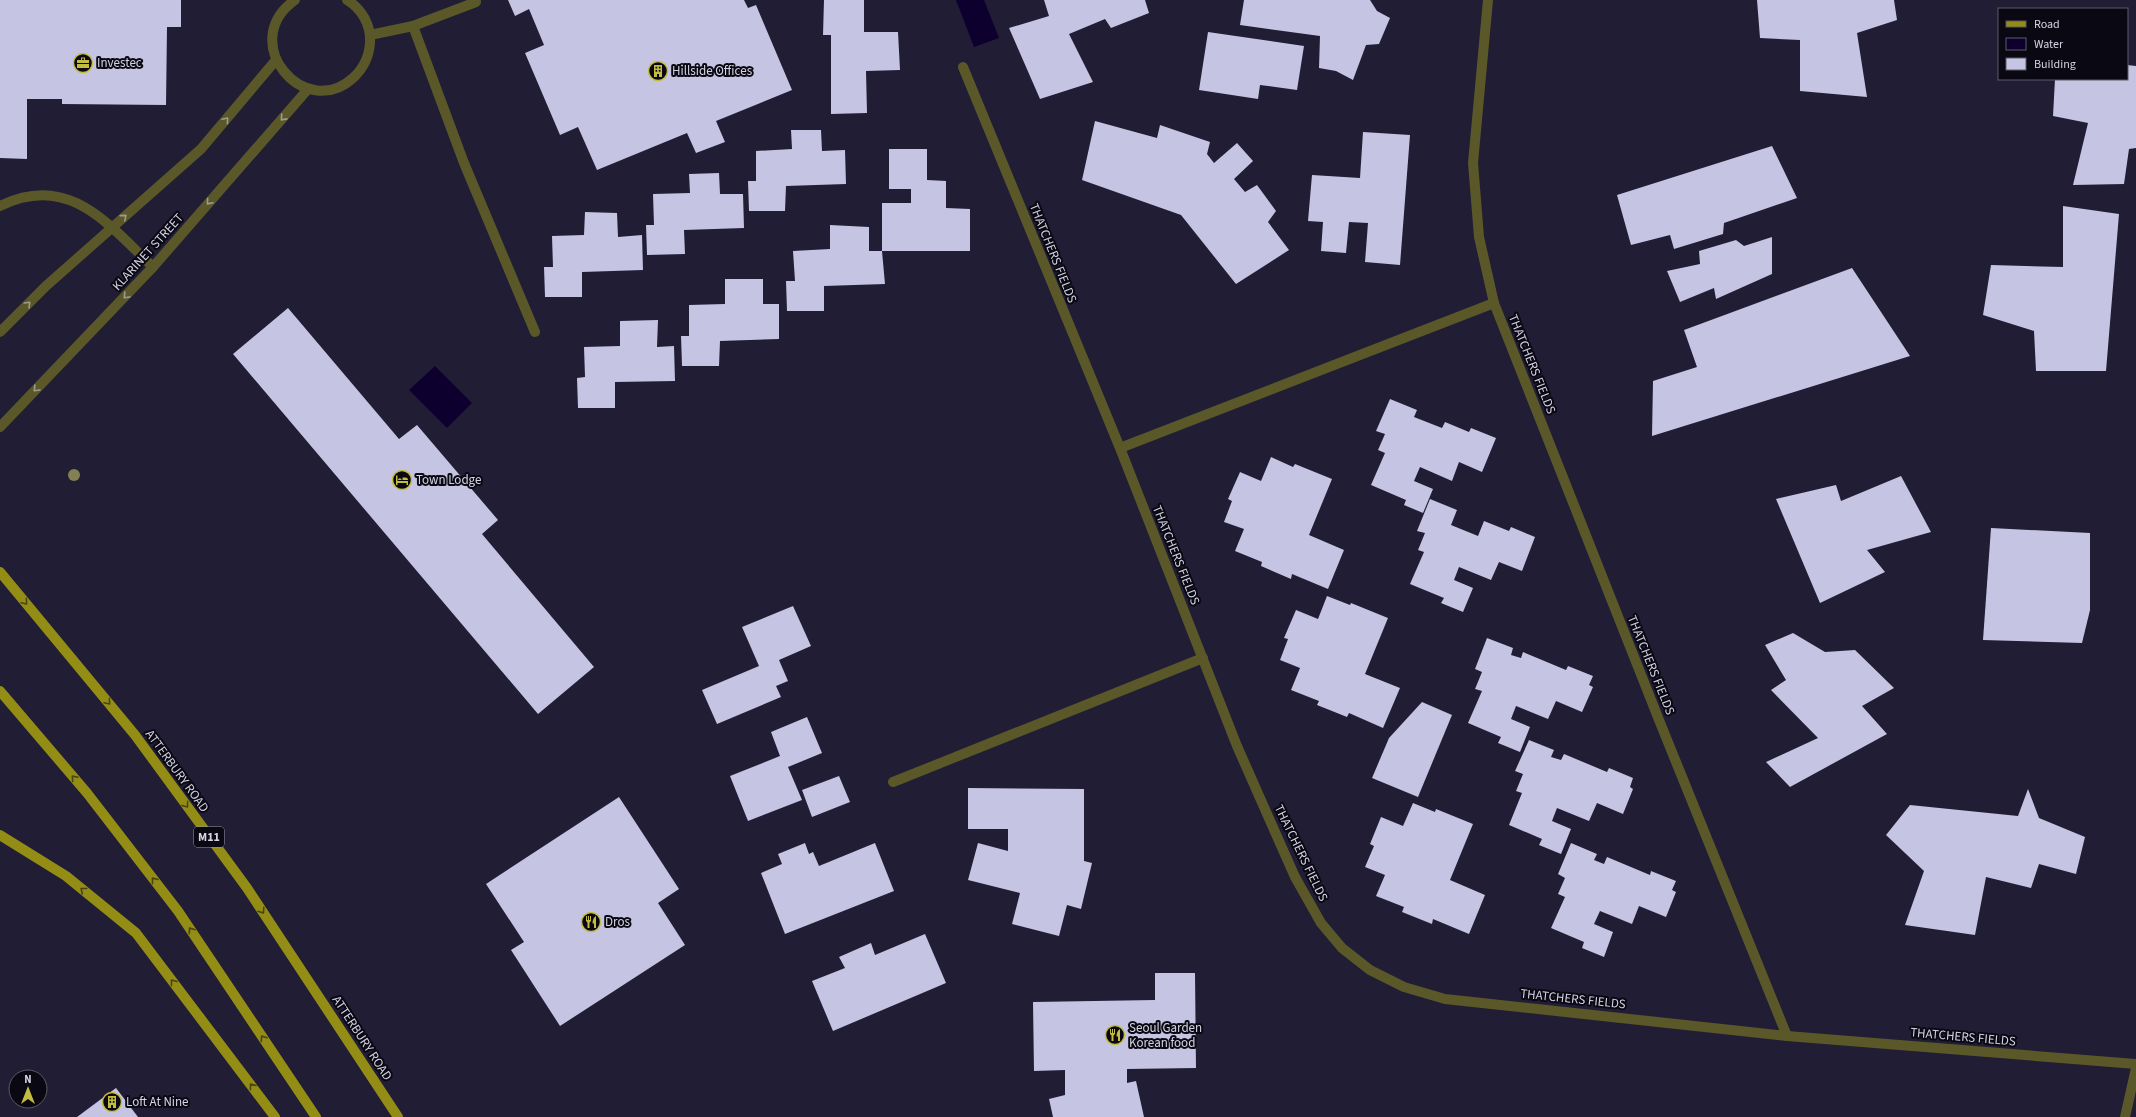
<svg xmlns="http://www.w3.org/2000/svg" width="2136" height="1117" viewBox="0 0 2136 1117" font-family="'Source Sans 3',sans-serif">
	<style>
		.water { fill: #0e002e }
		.building { fill: #c6c4e3 }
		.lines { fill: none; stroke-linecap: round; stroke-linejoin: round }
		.lane { stroke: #5a5828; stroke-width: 10 }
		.street { stroke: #5a5828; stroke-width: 10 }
		.primary { stroke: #938d16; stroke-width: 10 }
		.tree { fill: #838054 }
		.oneway { stroke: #9d9c8f }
		.oneway2 { stroke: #484414 }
		.labels { text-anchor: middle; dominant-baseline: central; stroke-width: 4; stroke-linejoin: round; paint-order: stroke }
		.shield { fill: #0a0913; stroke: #9796a5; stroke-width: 1 }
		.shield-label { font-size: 12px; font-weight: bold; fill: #d4d3e3 }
		.poi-label { font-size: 13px; fill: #d4d3e3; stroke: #0a0913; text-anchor: start }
		.street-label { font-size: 13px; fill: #d4d3e3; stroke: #0a0913 }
	</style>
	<rect width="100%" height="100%" fill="#201d35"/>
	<g class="water">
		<path d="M956,0H984L999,38L974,47Z"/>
		<path d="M435,366L472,403L447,428L409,390Z"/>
	</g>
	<g class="building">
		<path d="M0,0H181V27H167L166,105L62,104V99H27V159L0,158Z"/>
		<path d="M508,0H744L748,8L756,5L792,90L716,121L725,142L696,153L687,133L597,170L578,127L560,135L525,53L544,45L529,9L515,16Z"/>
		<path d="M824,0H864V32H898L900,70L866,71L867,113L831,114V35H823Z"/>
		<path d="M1044,0H1145L1149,13L1111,28L1105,19L1069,34L1093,82L1040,99L1009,28L1049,16Z"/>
		<path d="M1244,0H1370L1377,11L1390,18L1379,44L1366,45L1353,80L1336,71L1319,68L1320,36L1240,25Z"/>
		<path d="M1757,0H1894L1897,20L1857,33L1867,97L1800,91V40L1760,38Z"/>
		<path d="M1208,32L1304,46L1297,90L1260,85L1258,99L1199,90Z"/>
		<path d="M2127,65L2136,66V148L2129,149L2124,184L2073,185L2088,123L2053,116L2055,79H2127Z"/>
		<path d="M1095,121L1157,138L1160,125L1210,142L1207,154L1214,163L1237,143L1253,161L1234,179L1245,192L1257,185L1276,211L1268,222L1289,250L1236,284L1181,215L1082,180Z"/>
		<path d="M791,130H821L822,151L845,150L846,184L786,186L785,211H749L748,181H756V151L792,149Z"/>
		<path d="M1363,132L1410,135L1400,265L1365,262L1368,223L1349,222L1346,253L1321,251L1323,222L1308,221L1312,175L1360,178Z"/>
		<path d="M1772,146L1797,198L1724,223L1723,234L1674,249L1670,235L1631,245L1617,195Z"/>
		<path d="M889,149H927V180L946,181V208L970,209V251H882L885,284L824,286V311H787L786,281H795L793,251L830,249V225L869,227V251H882V203H911V189H889Z"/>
		<path d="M719,173L720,194H743L744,228L684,230L685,254L647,255L646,225H654L653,194L690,193L689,174Z"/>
		<path d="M2063,206L2119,214L2106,371H2036L2034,331L1983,315L1991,265L2063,267Z"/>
		<path d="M585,212L617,213L618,237L642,235L643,270L582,272V297H545L544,267H553L552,236L584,235Z"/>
		<path d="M1772,237V274L1716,299L1714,288L1680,302L1667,271L1700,264L1699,251L1736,240L1744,246Z"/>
		<path d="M1852,268L1910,356L1652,436L1653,381L1697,367L1684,330Z"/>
		<path d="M725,279H763V304H779V339L720,341L719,366H682L681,336H689V305L725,304Z"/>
		<path d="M288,308L399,439L417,425L498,520L482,534L594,667L538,714L233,354Z"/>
		<path d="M658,320L657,347L674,346L675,381L615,382V408H578L577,378L585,377L584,347L620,346V321Z"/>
		<path d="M1390,399L1417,410L1414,417L1442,428L1445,422L1469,432L1471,428L1496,438L1482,472L1459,462L1452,481L1420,467L1414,481L1433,489L1423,513L1404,505L1406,500L1371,485L1385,453L1378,450L1385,434L1376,431Z"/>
		<path d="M1271,457L1293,467L1295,464L1332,479L1309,535L1344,550L1328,589L1292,574L1291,579L1261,566L1262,562L1235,551L1244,529L1224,522L1232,501L1228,499L1240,472L1261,481Z"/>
		<path d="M1901,476L1931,532L1867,550L1885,572L1820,603L1776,499L1836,485L1841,501Z"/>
		<path d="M1430,499L1457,510L1451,525L1478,536L1484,521L1509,531L1511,527L1535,537L1522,571L1499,562L1491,580L1459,567L1454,580L1473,588L1463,612L1441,603L1444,598L1410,584L1424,552L1418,550L1425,533L1417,531Z"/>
		<path d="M1991,528L2090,533V610L2082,643L1983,640Z"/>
		<path d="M1327,596L1350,605L1351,603L1388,618L1365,674L1400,688L1383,728L1349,713L1347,717L1317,705L1319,701L1291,690L1300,668L1280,660L1288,639L1284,638L1296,610L1318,619Z"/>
		<path d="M793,606L811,646L779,660L788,681L776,686L781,697L717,724L702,690L759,666L742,627Z"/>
		<path d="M1793,633L1825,652L1855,650L1894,688L1862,706L1887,734L1790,787L1766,762L1818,738L1771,690L1786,680L1765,645Z"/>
		<path d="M1487,638L1513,648L1511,655L1521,658L1523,652L1566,670L1568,666L1593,676L1589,685L1593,687L1582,712L1556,701L1548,719L1516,706L1511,719L1530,727L1520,752L1498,743L1501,737L1468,723L1482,691L1475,689L1482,672L1475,669Z"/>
		<path d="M1422,702L1452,715L1418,797L1372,778L1389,738Z"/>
		<path d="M807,717L822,753L788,767L802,800L748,821L730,776L780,756L771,732Z"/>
		<path d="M1529,740L1554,750L1551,757L1561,760L1564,754L1607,772L1609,768L1633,778L1630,787L1633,789L1623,814L1597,803L1589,821L1557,808L1552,821L1571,829L1561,854L1539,845L1542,839L1509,825L1522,793L1516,791L1523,774L1515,771Z"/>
		<path d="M839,776L850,802L812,817L802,790Z"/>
		<path d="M968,788L1084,789V861L1092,863L1081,909L1067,905L1059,936L1012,924L1020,893L968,880L978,843L1008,851V829H968Z"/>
		<path d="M2028,789L2039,818L2085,837L2076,874L2039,864L2031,888L1986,877L1975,935L1905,925L1924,871L1886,835L1910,805L2018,816Z"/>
		<path d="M619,797L679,889L658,903L685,945L560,1026L511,950L524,942L486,884Z"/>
		<path d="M1413,803L1435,812L1436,809L1473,824L1450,880L1485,895L1469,934L1433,919L1432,924L1402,912L1404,907L1376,896L1385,875L1365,867L1374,846L1370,844L1381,817L1403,826Z"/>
		<path d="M805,843L809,854L813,852L819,866L875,843L894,891L785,934L761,873L782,864L778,854Z"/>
		<path d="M1571,843L1597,854L1594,860L1604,864L1607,857L1650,875L1651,871L1676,881L1672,890L1676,892L1666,917L1639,906L1632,924L1600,911L1594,924L1613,932L1604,957L1582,948L1584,942L1551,928L1565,897L1558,894L1565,878L1558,874Z"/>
		<path d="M925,934L946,983L833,1031L812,981L845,968L839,957L871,943L875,955Z"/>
		<path d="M1155,973H1195L1196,1068L1127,1069V1083L1136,1081L1144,1117H1053L1049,1099L1065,1095V1070L1034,1071L1033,1002L1155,1000Z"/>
		<path d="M116,1088L138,1117H77Z"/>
	</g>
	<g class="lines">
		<g class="lane">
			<path d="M413,26L464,163L535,332"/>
			<path d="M370,35L413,26L476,2"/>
			<path d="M0,206C68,172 108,224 153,267"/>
		</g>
		<g class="street">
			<path d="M295,0C236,42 305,122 353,78C364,68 369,57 370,43C371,25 362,9 347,0"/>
			<path d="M1488,0L1473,163L1479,237L1494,303L1659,720L1787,1036"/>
			<path d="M963,67L1120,448L1237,746L1295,877L1321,923L1342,948L1370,970L1404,987L1445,999L1787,1036L2136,1064"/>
			<path d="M0,332L46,286L201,149L276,60"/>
			<path d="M0,427L153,267L308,89"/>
			<path d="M1120,448L1494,303"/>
			<path d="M893,782L1203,658"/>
			<path d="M2125,1117L2136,1068"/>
		</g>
		<g class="primary">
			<path d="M0,572L135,735L247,888L398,1117"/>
			<path d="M0,691L87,793L178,911L316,1117"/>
			<path d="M0,835L66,876L136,933L275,1117"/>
		</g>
	</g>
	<circle class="tree" cx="74" cy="475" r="6"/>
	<defs><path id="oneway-chevron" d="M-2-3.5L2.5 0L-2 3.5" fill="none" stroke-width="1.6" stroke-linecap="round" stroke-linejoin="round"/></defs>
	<g class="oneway">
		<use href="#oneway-chevron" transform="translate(283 118) rotate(132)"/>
		<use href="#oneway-chevron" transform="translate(226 120) rotate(-50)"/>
		<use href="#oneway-chevron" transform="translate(209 202) rotate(131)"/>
		<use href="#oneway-chevron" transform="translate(124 217) rotate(-41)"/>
		<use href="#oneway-chevron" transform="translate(126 296) rotate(133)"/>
		<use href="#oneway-chevron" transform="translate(28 304) rotate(-45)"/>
		<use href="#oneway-chevron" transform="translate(36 389) rotate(134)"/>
	</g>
	<g class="oneway2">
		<use href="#oneway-chevron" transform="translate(25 602) rotate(50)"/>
		<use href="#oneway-chevron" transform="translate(108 702) rotate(50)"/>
		<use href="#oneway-chevron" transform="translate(74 778) rotate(-131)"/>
		<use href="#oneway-chevron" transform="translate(186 805) rotate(54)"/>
		<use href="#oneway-chevron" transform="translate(154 880) rotate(-128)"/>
		<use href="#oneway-chevron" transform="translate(83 890) rotate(-141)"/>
		<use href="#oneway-chevron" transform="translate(262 911) rotate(57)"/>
		<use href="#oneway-chevron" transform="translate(191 930) rotate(-124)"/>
		<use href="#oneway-chevron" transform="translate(173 982) rotate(-127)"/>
		<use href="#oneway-chevron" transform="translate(263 1038) rotate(-124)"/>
		<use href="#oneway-chevron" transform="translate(252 1086) rotate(-127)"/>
	</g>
	<defs>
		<g id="office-ring" transform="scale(1)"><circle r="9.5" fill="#0a0913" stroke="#c3bd3f" stroke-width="1.5"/><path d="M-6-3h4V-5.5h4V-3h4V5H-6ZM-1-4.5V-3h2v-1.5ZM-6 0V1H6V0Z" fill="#c3bd3f"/></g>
		<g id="building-ring" transform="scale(1)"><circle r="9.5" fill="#0a0913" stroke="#c3bd3f" stroke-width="1.5"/><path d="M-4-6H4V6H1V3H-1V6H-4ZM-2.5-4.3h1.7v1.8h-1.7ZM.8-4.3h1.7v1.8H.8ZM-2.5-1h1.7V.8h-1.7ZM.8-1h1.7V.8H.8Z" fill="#c3bd3f"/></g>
		<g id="hotel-ring" transform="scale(1)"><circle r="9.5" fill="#0a0913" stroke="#c3bd3f" stroke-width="1.5"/><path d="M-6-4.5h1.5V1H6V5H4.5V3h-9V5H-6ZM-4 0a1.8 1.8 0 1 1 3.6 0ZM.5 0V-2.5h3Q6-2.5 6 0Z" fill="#c3bd3f"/></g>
		<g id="restaurant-ring" transform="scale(1)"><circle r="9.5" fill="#0a0913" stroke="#c3bd3f" stroke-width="1.5"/><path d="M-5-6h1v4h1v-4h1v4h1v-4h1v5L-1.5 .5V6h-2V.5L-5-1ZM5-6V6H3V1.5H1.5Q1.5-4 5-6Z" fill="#c3bd3f"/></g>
	</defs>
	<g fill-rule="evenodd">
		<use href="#office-ring" x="83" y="63"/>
		<use href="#building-ring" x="658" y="71"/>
		<use href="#hotel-ring" x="402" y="480"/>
		<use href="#restaurant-ring" x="591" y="922"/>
		<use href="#restaurant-ring" x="1115" y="1035"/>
		<use href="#building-ring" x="112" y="1102"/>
	</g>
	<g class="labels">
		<rect class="shield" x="194" y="827" width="30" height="20" rx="3"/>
		<g class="shield-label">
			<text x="209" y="837">M11</text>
		</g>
		<g class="poi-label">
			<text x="97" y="63">Investec</text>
			<text x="672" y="71">Hillside Offices</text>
			<text x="416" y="480">Town Lodge</text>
			<text x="605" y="922">Dros</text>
			<text x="1129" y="1028">Seoul Garden<tspan x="1129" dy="15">Korean food</tspan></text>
			<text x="126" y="1102">Loft At Nine</text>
		</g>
		<g class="street-label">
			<text transform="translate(148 252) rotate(-48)">KLARINET STREET</text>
			<text transform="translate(1053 253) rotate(68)">THATCHERS FIELDS</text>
			<text transform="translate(1532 364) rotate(68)">THATCHERS FIELDS</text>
			<text transform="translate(1176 555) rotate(68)">THATCHERS FIELDS</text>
			<text transform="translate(1651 665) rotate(68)">THATCHERS FIELDS</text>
			<text transform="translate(177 771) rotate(54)">ATTERBURY ROAD</text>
			<text transform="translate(1301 853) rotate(64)">THATCHERS FIELDS</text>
			<text transform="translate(1573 999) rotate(6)">THATCHERS FIELDS</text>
			<text transform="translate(1963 1037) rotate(5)">THATCHERS FIELDS</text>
			<text transform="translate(362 1038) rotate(57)">ATTERBURY ROAD</text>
		</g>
	</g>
	<rect x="1998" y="8" width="130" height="72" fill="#0a0913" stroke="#5b5a66"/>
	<rect x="2006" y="21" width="20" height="6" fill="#938d16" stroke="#5b5a66"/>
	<text x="2034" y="28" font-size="12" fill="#d4d3e3">Road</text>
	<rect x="2006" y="38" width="20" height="12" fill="#0e002e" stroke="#5b5a66"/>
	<text x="2034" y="48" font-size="12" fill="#d4d3e3">Water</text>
	<rect x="2006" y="58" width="20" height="12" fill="#c6c4e3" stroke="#5b5a66"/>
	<text x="2034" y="68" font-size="12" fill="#d4d3e3">Building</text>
	<g transform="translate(28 1089)"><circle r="19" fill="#0a0913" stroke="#5b5a66"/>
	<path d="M0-3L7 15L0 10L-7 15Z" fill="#c3bd3f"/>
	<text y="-6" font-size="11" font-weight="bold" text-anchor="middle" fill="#d4d3e3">N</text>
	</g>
</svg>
